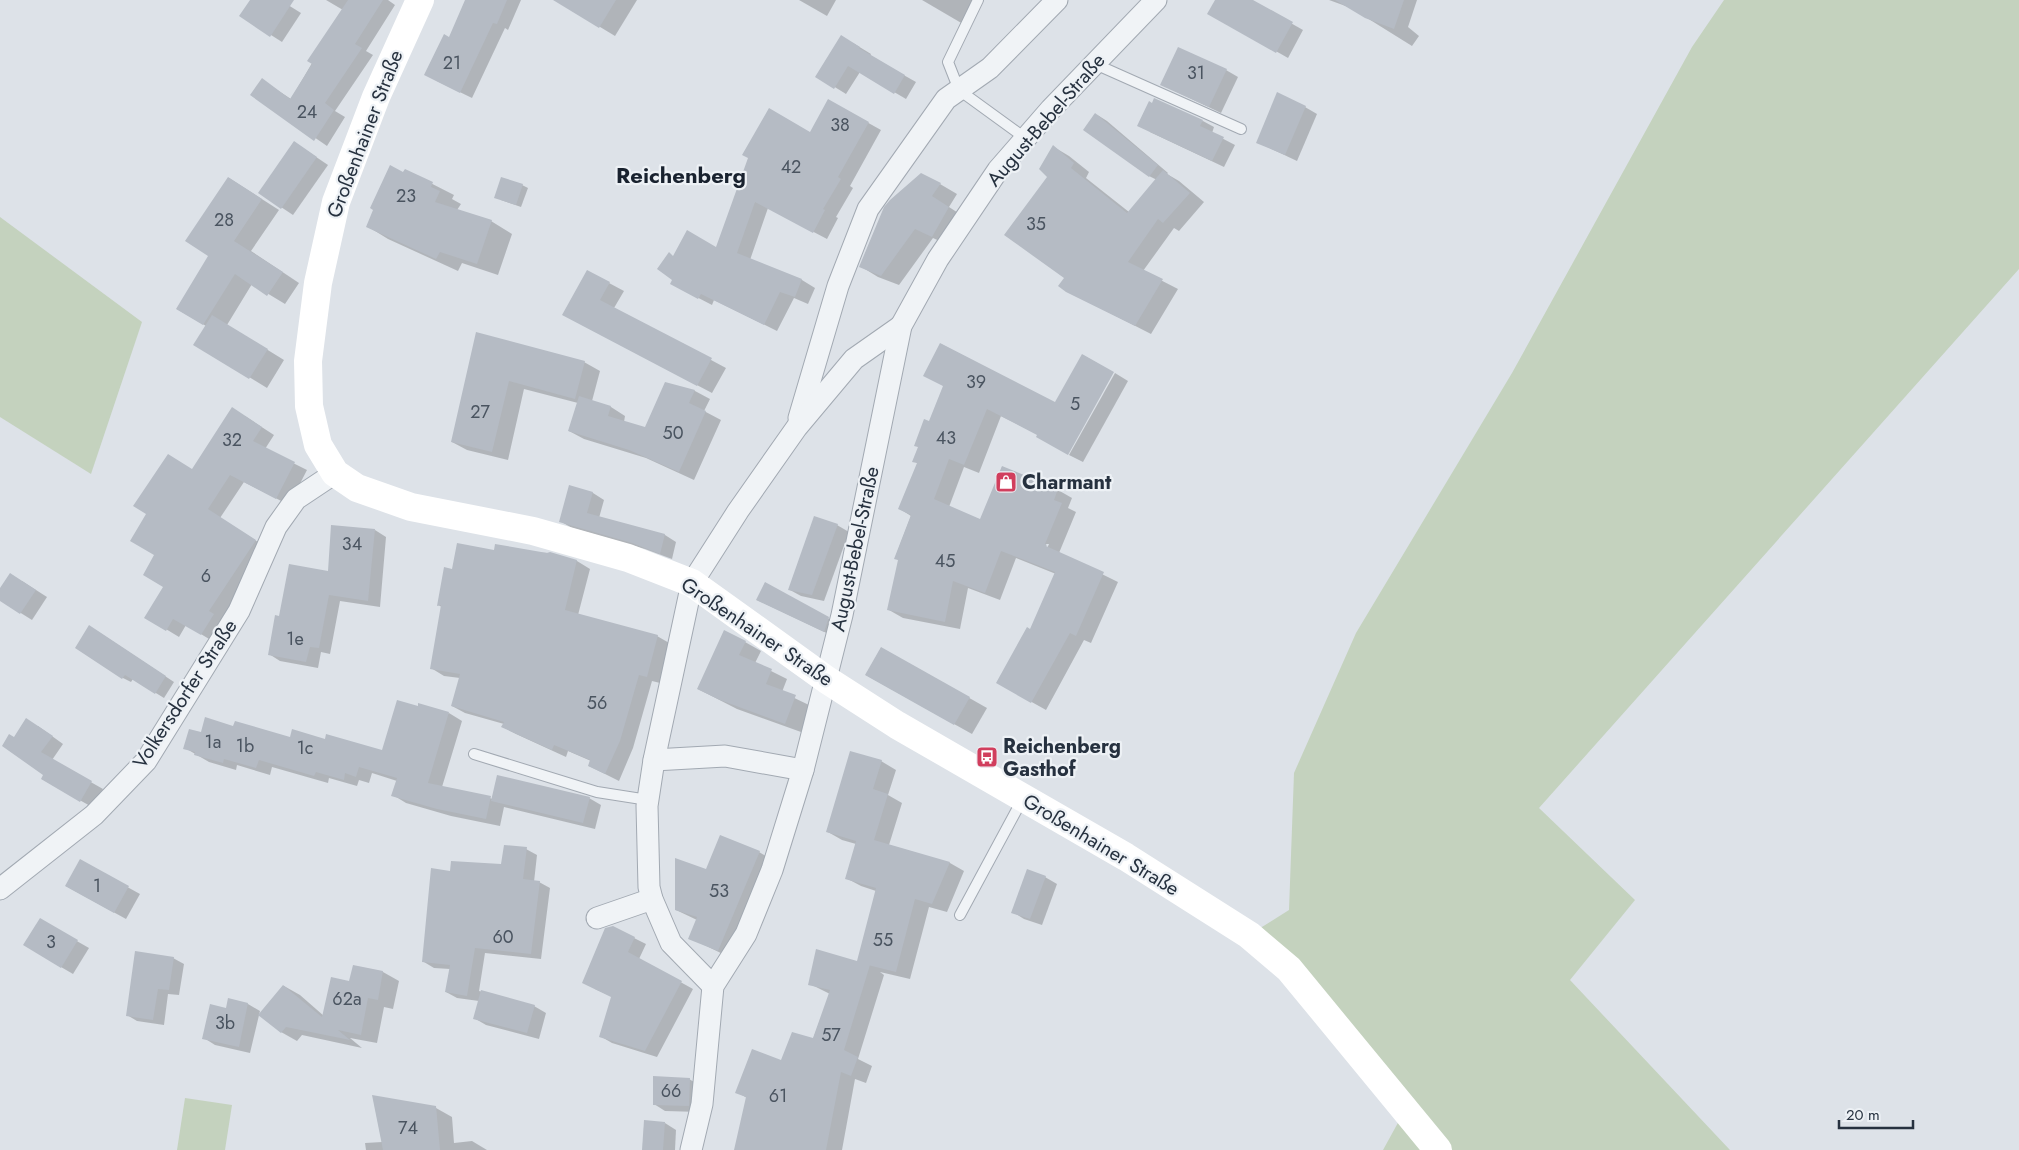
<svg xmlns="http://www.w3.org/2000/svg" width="2019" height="1150" viewBox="0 0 2019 1150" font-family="Jost,sans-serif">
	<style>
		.green { fill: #c4d2be }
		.shadow { fill: #0003; fill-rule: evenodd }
		.building { fill: #b5bbc4 }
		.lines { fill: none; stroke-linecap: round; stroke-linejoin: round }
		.lane-casing { stroke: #a2a9b2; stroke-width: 12 }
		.street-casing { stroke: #a2a9b2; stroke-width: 23 }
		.lane { stroke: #f0f3f6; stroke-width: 10 }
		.street { stroke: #f0f3f6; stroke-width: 21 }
		.secondary { stroke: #fff; stroke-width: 28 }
		.labels { text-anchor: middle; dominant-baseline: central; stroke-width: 4.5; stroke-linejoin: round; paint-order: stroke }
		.number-label { font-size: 18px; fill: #4a5460 }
		.street-label { font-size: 20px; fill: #26313f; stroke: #edf1f5 }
		.poi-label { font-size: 20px; font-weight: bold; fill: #26313f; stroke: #edf1f5; text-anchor: start }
		.quarter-label { font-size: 22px; font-weight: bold; fill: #19222f; stroke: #edf1f5 }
	</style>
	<rect width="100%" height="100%" fill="#dde2e8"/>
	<g class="green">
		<path d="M1724,0H2019V269L1539,808L1635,900L1570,980L1730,1150H1383L1405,1110L1249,935L1289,910L1294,773L1356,633L1512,373L1692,47Z"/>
		<path d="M0,217L142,322L91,474L0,417Z"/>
		<path d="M185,1098L232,1105L225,1150H177Z"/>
	</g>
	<g class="shadow">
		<path d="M251,0H280L301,13L282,42L241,16Z"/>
		<path d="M326,0H388L395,5L366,51L373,55L335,111L345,117L327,146L252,94L262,80L291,99L343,10Z"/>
		<path d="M466,0H521L508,30L505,28L472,98L437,81L450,38Z"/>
		<path d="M564,0H637L615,36L562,4Z"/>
		<path d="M799,0H836L827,16Z"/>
		<path d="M922,0H978L963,24Z"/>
		<path d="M1216,0H1250L1303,30L1288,58L1209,13Z"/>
		<path d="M1329,0H1417L1408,27L1419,36L1412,46L1351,8Z"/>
		<path d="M853,43L871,54L870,56L916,82L906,99L860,72L846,94L817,76Z"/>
		<path d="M1226,70L1238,77L1221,113L1162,85Z"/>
		<path d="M829,101L881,130L850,186L853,188L836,217L838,218L827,239L768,208L750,260L802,280L815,288L808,304L794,298L777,331L714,300L712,305L685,291L674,257L717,248L811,133Z"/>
		<path d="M1305,107L1317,114L1297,161L1257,142Z"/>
		<path d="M1096,114L1107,121L1168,173L1167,174L1179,181L1204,202L1179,231L1174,228L1143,271L1178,289L1151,334L1067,291L1049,176L1054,147L1069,156L1089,172L1086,178L1129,212L1157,180L1149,176Z"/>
		<path d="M1203,121L1214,127L1212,133L1235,145L1224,167L1150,132Z"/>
		<path d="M294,142L328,165L293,215L260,193Z"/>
		<path d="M405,170L454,195L452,199L461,204L457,210L491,221L512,234L498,275L462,263L458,271L388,239L367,226L375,210Z"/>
		<path d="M229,178L279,210L251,251L299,283L285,304L252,284L227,325L284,360L267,388L195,344L206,326L177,309L210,256Z"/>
		<path d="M940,184L957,194L949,207L966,218L950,246L933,238L899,285L878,277L860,266Z"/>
		<path d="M522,185L528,188L521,207L501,200Z"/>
		<path d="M609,283L624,291L614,308L726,368L712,393L579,323Z"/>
		<path d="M477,334L584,362L600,371L592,401L611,407L625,416L624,422L646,429L666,383L695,391L710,399L704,411L721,420L694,480L646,458L584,439L569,431L578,403L524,389L508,460L467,450L452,442Z"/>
		<path d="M941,344L1056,404L1083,355L1112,372L1067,453L1038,437L1039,435L1001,416L979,473L964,467L949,507L981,520L1002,467L1058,490L1072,498L1068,508L1076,512L1059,553L1118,582L1091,643L1084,640L1046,710L998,683L1028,629L1031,630L1056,574L1016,558L1000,600L968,588L960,629L903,618L889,610L899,560L895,558L911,516L900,509L919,464L914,461L919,447L915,445L925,421L930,423L944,386L925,375ZM1046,544H1049L1045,553L1043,552Z"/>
		<path d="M1115,373L1128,381L1083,462L1069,455Z"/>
		<path d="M245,416L274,435L265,449L307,470L289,505L244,482L220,518L269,549L214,642L186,625L179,637L146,617L165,587L156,555L192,470Z"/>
		<path d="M570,487L593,493L604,500L599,518L665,535L676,542L672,559L645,549L572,528L560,521Z"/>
		<path d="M837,525L849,532L824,601L801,596L790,590Z"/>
		<path d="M375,530L386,537L380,607L340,601L330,654L321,652L318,668L280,661L269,654L280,618Z"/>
		<path d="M495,551L550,553L577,561L590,569L578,615L657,636L671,644L660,683L652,681L633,748L619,781L589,766L591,761L568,751L566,757L516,734L503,727L504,724L465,713L452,706L460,678L444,676L431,668L442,607L438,605L453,570Z"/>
		<path d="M22,581L47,597L32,620L0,600V590Z"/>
		<path d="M765,583L840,625L835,637L757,600Z"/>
		<path d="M97,631L174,682L164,698L133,679L131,682L123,678Z"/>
		<path d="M745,642L761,651L755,663L787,679L782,692L811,706L801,732L737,709L698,689Z"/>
		<path d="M881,648L987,708L972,734L866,675Z"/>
		<path d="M449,713L462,721L442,787L493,799L589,798L601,805L595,829L504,807L500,826L451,816L406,803L393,795L397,781L372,773L369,783L359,780L357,786L329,778L328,783L272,767L270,775L237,765L236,770L209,762L185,748L202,734L234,727L291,739L326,740L383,752Z"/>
		<path d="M38,726L63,744L52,760L103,789L92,807L42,779L45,775L14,738Z"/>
		<path d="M881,761L896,770L888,795L902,803L889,845L950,863L964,871L947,912L929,907L910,979L880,972L884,975L858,1059L872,1066L866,1083L855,1079L842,1150H736L747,1098L737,1092L813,1039L830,994L810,984L858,963L876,891L861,886L846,878L856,844L842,840L828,832Z"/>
		<path d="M526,849L537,855L534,882H539L550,888L541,959L485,953L479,991L534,1006L546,1013L539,1039L486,1025L474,1018L479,1001L457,998L446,992L450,969L434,968L424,962L451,873L503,866Z"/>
		<path d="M759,852L774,861L733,959L690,938L697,920L676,910L707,870Z"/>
		<path d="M80,861L140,894L126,919L66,886Z"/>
		<path d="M1045,877L1057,884L1042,925L1024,919L1013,912Z"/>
		<path d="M40,920L89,948L73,974L61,967Z"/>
		<path d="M634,938L646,944L639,959L693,989L657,1057L612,1043L600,1036L613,997L595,989Z"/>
		<path d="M173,958L184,964L179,995L168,994L164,1025L137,1021L127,1015Z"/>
		<path d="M354,966L383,972L399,981L393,1009L384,1007L377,1043L350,1038L362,1048L302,1035L297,1041L281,1032L284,986L300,995L324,1016L350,982Z"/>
		<path d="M229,999L248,1004L260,1011L250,1053L215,1045L204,1038L227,1009Z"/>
		<path d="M689,1079L701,1086L700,1112L665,1111L654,1104Z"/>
		<path d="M436,1108L452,1117L454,1143L472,1141L487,1150H366L365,1143L382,1142Z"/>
		<path d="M665,1123L676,1130L675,1150H643Z"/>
	</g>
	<g class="building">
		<path d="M250,0H294L270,37L239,16Z"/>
		<path d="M348,0H383L355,44L362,48L325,103L334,110L314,141L250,95L262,78L290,99L312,64L307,61Z"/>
		<path d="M465,0H507L497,24L493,23L460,93L424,75L444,34L449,37Z"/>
		<path d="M553,0H616L599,28Z"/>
		<path d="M1215,0H1253L1293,22L1276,53L1207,14Z"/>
		<path d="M1335,0H1404L1394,29L1365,18Z"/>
		<path d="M841,35L860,47L859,48L905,75L894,94L848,66L834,89L815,77Z"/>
		<path d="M1178,47L1227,69L1209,107L1160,85Z"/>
		<path d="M1277,92L1306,106L1285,155L1256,143Z"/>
		<path d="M1154,98L1203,120L1200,126L1224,137L1212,161L1137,126L1149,101L1152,103Z"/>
		<path d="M828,99L869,122L838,177L841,179L823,209L825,210L813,233L755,202L737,253L802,279L795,297L780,292L764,325L701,294L698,299L670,284L672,280L657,269L669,252L673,256L687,230L716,247L748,158L742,155L769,108L810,132Z"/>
		<path d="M1095,113L1158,165L1149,177L1083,130Z"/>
		<path d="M294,141L317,157L281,209L258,193Z"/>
		<path d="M1053,145L1074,163L1071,168L1127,213L1163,170L1190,193L1163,223L1158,219L1128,262L1163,279L1135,326L1066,292L1058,286L1064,278L1004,235L1047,177L1039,169Z"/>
		<path d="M390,165L403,172L405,169L433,182L431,187L440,191L435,202L492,220L477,264L440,252L436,259L366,227L373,210L370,208Z"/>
		<path d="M921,173L941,183L932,196L949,207L932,237L915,229L881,276L859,267L884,207L890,200Z"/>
		<path d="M228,177L262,199L234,241L283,272L267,296L235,274L203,325L176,309L208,256L185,241Z"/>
		<path d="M501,177L523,184L516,205L494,198Z"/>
		<path d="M587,270L610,282L600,300L712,358L697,386L562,315Z"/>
		<path d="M212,315L268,349L249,379L193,345Z"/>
		<path d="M476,332L585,361L575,399L509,381L492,452L451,442Z"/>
		<path d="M940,343L1055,402L1082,354L1114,372L1068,455L1036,437L1037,435L987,409L964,465L949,459L934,499L980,519L1002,466L1058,489L1054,500L1062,503L1045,544L1047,545L1046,546L1104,572L1076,636L1070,633L1031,703L996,683L1027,627L1030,629L1055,572L1001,551L985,593L953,581L945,622L887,610L898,560L894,559L911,515L898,509L917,463L912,462L918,447L914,446L924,419L929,421L943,386L923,376Z"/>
		<path d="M665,382L695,390L689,403L706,411L679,472L629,450L568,431L579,396L611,406L608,416L645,427Z"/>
		<path d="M232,407L262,427L253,441L295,462L276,499L230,475L208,509L256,540L209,611L214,614L201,635L173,619L166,631L144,618L163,587L143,575L154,555L130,541L146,514L133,506L168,454L192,469Z"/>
		<path d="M569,485L593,492L587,513L665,534L660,554L632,543L559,522Z"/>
		<path d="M814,516L838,524L812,595L788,590Z"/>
		<path d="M331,525L375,529L368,601L329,595L319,648L310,647L306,662L268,655L275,615L279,616L289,564L328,571Z"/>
		<path d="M457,543L494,550L495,544L547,553L550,552L577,560L565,610L658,635L647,677L639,675L620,741L605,774L588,766L590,760L554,745L552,750L501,727L504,722L451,706L460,674L430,669L441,605L437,606L444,567L452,569Z"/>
		<path d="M10,573L36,590L20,614L0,601V588Z"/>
		<path d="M765,582L829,617L824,632L756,600Z"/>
		<path d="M89,625L166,676L155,694L125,675L122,679L75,648Z"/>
		<path d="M724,630L746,641L739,655L772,669L766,684L796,695L785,724L720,700L697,689Z"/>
		<path d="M881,647L970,697L954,725L865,675Z"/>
		<path d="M397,700L418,706V703L449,712L428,783L491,796L486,819L437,809L391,796L397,778L359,767L356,777L345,773L344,780L316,772L314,776L259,760L256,768L224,759L223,763L194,755L195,752L183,749L189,729L201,732L205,717L233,726L235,721L290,737L292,729L325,739L326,734L382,750Z"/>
		<path d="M26,718L53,736L41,752L92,781L80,802L41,779L43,775L2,746L9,734L14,737Z"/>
		<path d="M850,751L882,760L873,789L888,794L874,840L950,862L932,904L915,899L896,972L868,965H870L844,1050L858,1057L851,1076L841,1072L826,1150H734L746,1097L735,1093L752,1049L781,1060L792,1032L813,1038L830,990L808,985L816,949L857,961L876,888L845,879L856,841L826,832Z"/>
		<path d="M497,775L590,797L583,823L491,801Z"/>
		<path d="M720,835L760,851L718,951L688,939L697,917L675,910V858L706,869Z"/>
		<path d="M504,845L527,847L523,879L540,881L531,954L475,948L467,996L445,992L450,965L422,962L431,868L450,871L451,861L501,864Z"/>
		<path d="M80,859L129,886L114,913L65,886Z"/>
		<path d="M1027,869L1046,876L1030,919L1011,913Z"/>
		<path d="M40,918L78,940L61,968L23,945Z"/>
		<path d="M613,926L635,937L628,952L682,981L645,1051L599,1037L611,997L582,983L605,928Z"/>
		<path d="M135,951L174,957L169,990L158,989L153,1020L126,1016Z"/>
		<path d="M353,965L383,971L378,1000L368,998L361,1035L338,1030L350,1040L286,1027L281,1033L258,1015L283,985L322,1017L331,977L349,981Z"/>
		<path d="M481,990L535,1005L527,1033L473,1019Z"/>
		<path d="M228,998L248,1003L239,1047L202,1039L210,1004L226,1008Z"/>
		<path d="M653,1076L690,1078L689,1106L653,1105Z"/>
		<path d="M372,1095L436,1106L440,1150H383Z"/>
		<path d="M644,1120L665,1122L663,1150H642Z"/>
	</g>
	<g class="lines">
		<g class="lane-casing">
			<g id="lane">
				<path d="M978,0L948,62L959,90L1025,138"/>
				<path d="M1095,64L1241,129"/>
				<path d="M474,754L597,792L648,800"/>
				<path d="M960,915L1022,800"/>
			</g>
		</g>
		<g class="street-casing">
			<g id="street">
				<path d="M799,418L838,286L868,209L946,99L990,68L1057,0"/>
				<path d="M654,760L725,756L803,770"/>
				<path d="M0,889L94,815L146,761L239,611L276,527L296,499L335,473"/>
				<path d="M597,918L652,899"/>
				<path d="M713,986L671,943L652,899L649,887L647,806L654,760L692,583L738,511L797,427L854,359L901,326"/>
				<path d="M691,1150L702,1104L713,986L746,934L772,870L803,770L842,615L901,326L938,259L998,170L1051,109L1156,0"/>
			</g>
		</g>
		<use href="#lane" class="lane"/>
		<use href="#street" class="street"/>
		<path class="secondary" d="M420,0L376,97L336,202L318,283L308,361L309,406L318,445L335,473L357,488L411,507L533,531L628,558L692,583L827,680L897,725L1126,857L1249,935L1289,969L1438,1150"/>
	</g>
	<defs>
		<g id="shop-square" transform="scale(1.125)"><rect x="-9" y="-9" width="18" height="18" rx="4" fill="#d13e5d" stroke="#edf1f5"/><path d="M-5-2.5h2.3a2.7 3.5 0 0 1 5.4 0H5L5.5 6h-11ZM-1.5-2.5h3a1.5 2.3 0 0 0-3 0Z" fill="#fff"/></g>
		<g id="bus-square" transform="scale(1.125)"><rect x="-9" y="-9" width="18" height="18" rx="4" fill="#d13e5d" stroke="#edf1f5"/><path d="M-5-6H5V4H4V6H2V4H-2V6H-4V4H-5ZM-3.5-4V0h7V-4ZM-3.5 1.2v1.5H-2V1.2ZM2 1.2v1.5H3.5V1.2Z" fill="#fff"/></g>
	</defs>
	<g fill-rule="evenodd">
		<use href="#shop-square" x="1006" y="482"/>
		<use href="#bus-square" x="987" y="757"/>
	</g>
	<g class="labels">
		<g class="number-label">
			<text x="452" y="63">21</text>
			<text x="1196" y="73">31</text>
			<text x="307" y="112">24</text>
			<text x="840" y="125">38</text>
			<text x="791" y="167">42</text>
			<text x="406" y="196">23</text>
			<text x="224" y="220">28</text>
			<text x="1036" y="224">35</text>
			<text x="976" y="382">39</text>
			<text x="1075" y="404">5</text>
			<text x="480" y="412">27</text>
			<text x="673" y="433">50</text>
			<text x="946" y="438">43</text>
			<text x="232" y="440">32</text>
			<text x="352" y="544">34</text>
			<text x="945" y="561">45</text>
			<text x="206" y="576">6</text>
			<text x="295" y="639">1e</text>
			<text x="597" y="703">56</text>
			<text x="213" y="742">1a</text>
			<text x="245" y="746">1b</text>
			<text x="305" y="748">1c</text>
			<text x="97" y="886">1</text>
			<text x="719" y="891">53</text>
			<text x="503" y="937">60</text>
			<text x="883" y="940">55</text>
			<text x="51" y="942">3</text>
			<text x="347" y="999">62a</text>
			<text x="225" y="1023">3b</text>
			<text x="831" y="1035">57</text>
			<text x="671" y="1091">66</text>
			<text x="778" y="1096">61</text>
			<text x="408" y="1128">74</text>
		</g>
		<g class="street-label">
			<text transform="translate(1046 120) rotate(-49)">August-Bebel-Straße</text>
			<text transform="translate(365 134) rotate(-69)">Großenhainer Straße</text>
			<text transform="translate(855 549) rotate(-78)">August-Bebel-Straße</text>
			<text transform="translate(757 632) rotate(34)">Großenhainer Straße</text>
			<text transform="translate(185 694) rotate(-57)">Volkersdorfer Straße</text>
			<text transform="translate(1101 845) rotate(31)">Großenhainer Straße</text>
		</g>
		<g class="poi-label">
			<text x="1022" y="482">Charmant</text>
			<text x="1003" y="746">Reichenberg<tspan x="1003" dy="23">Gasthof</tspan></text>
		</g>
		<g class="quarter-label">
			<text x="681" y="175">Reichenberg</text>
		</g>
	</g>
	<path d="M1839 1120v8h74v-8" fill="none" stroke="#26313f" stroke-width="2.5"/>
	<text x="1846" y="1120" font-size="15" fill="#26313f" stroke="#edf1f5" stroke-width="4" paint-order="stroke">20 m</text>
</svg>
